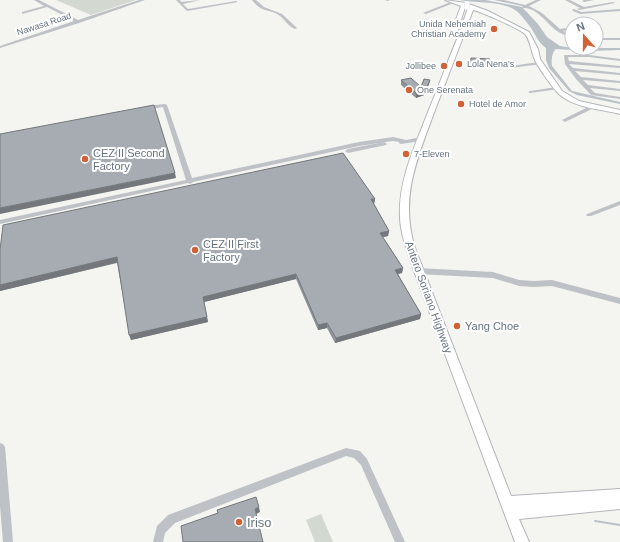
<svg xmlns="http://www.w3.org/2000/svg" width="620" height="542" viewBox="0 0 620 542" font-family="Helvetica,sans-serif">
	<style>
		.green { fill: #d3d9d1 }
		.water { fill: #b9c1c7 }
		.lines { fill: none; stroke-linecap: round; stroke-linejoin: round }
		.stream { stroke: #b9c1c7; stroke-width: 2 }
		.major-casing { stroke: #b2b5b9; stroke-width: 2 }
		.minor { fill: #bec1c5; fill-rule: evenodd }
		.major { fill: #fff; fill-rule: evenodd }
		.major-bridge-casing { stroke: #b2b5b9; stroke-width: 6; stroke-linecap: butt }
		.major-bridge { stroke: #fff; stroke-width: 5.5 }
		.wall { fill: #8f9498 }
		.shaded-wall { fill: #74787c }
		.building { fill: #a6acb1; stroke: #74787c }
		.poi-dot { fill: #d16235; stroke: #fff; stroke-width: 1.5 }
		.labels { text-anchor: middle; dominant-baseline: central; stroke-width: 4; stroke-linejoin: round; paint-order: stroke }
		.far-street-label { font-size: 9px; fill: #66737f; stroke: #fff }
		.far-poi-label { font-size: 9px; fill: #66737f; stroke: #fff; text-anchor: start }
		.poi-label { font-size: 11px; fill: #66737f; stroke: #fff; text-anchor: start }
		.street-label { font-size: 11px; fill: #66737f; stroke: #fff }
		.near-poi-label { font-size: 13px; fill: #66737f; stroke: #fff; text-anchor: start }
	</style>
	<rect width="100%" height="100%" fill="#f4f4f1"/>
	<g class="green">
		<path d="M56,0H136L91,15Z"/>
		<path d="M321,514L333,542H315L306,520Z"/>
	</g>
	<path class="water" d="M459,0H485L522,7L538,24L547,37L560,46L572,48H620V50L589,51L556,49C552,52 551,61 552,66L572,91L620,102V104L577,95L569,91L549,68L546,60V48C537,42 535,32 528,24C524,19 520,13 515,10C502,1 475,3 459,0Z"/>
	<g class="lines">
		<path class="stream" d="M595,521L620,525"/>
		<g class="major-casing">
			<path id="major" d="M445,0L466,3L488,11L529,32L538,49L540,59L562,91L579,101L620,110V114C600,109 576,108 560,95C554,90 538,67 535,60C531,52 531,41 525,34C520,29 482,12 473,10C461,43 448,76 435,110C418,157 399,197 415,248L511,496L620,489V509L519,519L529,542H515L414,271C408,254 401,236 400,218C398,181 415,146 428,112C438,88 447,63 457,39L454,37L452,30L461,6ZM465,7L468,8L459,34L458,30Z"/>
		</g>
		<g class="minor">
			<path d="M34,0H39L78,20L139,0H145L79,23L0,48V46L74,21L47,7L22,14V12L44,6Z"/>
			<path d="M176,0H180L181,2L200,0L183,4L188,9L236,1L238,2L187,11Z"/>
			<path d="M252,0H256L264,7L282,14L297,28L295,29C288,26 286,21 280,16C270,8 263,14 252,0Z"/>
			<path d="M385,0H390L388,1Z"/>
			<path d="M494,0H504L525,5L536,0H541L529,6L542,13L560,29L572,27V29L563,31L572,35V37C567,36 561,34 557,31C547,24 537,7 523,8L522,6Z"/>
			<path d="M565,0H570L584,7L613,2L615,3L579,10L577,9L580,8Z"/>
			<path d="M584,0H594L584,2L582,1Z"/>
			<path d="M453,1L456,2L426,14L423,13Z"/>
			<path d="M574,9L581,12L620,9V11L580,14L573,11L572,10Z"/>
			<rect x="596" y="38" width="24" height="2"/>
			<path d="M564,55H589L620,59V61L589,57H568L569,61L620,66V68L569,64L573,68L620,73V75L575,71L581,77L620,81V83L583,80L588,85L620,89V91L590,88L595,93L620,97V99L591,95L576,79L565,64Z"/>
			<path d="M540,62H542V64L503,69L501,68L503,67Z"/>
			<path d="M557,87L559,88V89L530,93L528,92L530,91Z"/>
			<path d="M165,104L167,105L192,178L359,142L393,137L406,140L421,137L424,139L421,141L401,144L399,143V142L393,141L359,146L193,182L190,184L188,183L0,224V220L186,180L163,107L146,110L143,108L146,106Z"/>
			<path d="M589,105L593,106L590,110L567,121L565,122L562,120L586,108Z"/>
			<path d="M384,142L387,144L386,145L348,153L345,151L348,149Z"/>
			<path d="M620,201V205L591,216H587L586,215L587,214Z"/>
			<path d="M418,268L493,272L519,280L534,281L552,280L620,298V304L552,286L534,287L519,286L493,278L418,274L414,271Z"/>
			<path d="M0,443L3,444L5,447L13,542H3L0,506Z"/>
			<path d="M346,448L360,451L367,459L405,542H395L361,465L354,458L346,456L175,523L165,533L163,542H153L157,526L168,515Z"/>
		</g>
		<use href="#major" class="major"/>
		<g class="major-bridge-casing">
			<path id="major-bridge" d="M467,4V7"/>
		</g>
		<use href="#major-bridge" class="major-bridge"/>
	</g>
	<g class="wall">
		<path d="M490,59L488,67L469,65L470,62Z"/>
		<path d="M401,80L421,87L430,80L429,84L424,95L416,98L401,85Z"/>
		<path d="M375,199L374,204L389,231L388,236L383,237L403,268L402,273L398,274L421,314L420,319L335,343L327,328L318,330L296,279L204,302L208,322L131,340L117,263L0,291V250Z"/>
	</g>
	<g class="shaded-wall">
		<path d="M430,80L429,84L424,95L416,98V93Z"/>
		<path d="M175,173L176,178L0,214V208Z"/>
		<path d="M371,199H375L374,204Z"/>
		<path d="M389,231L388,236L379,238L380,233Z"/>
		<path d="M117,257L119,262L0,291V285Z"/>
		<path d="M403,268L402,273L394,275L395,270Z"/>
		<path d="M296,274V279L204,302L208,322L131,340L129,335L203,297Z"/>
		<path d="M421,314L420,319L335,343L336,338Z"/>
		<path d="M327,323V328L318,330V325Z"/>
		<path d="M259,507L260,512L256,514L255,509Z"/>
	</g>
	<g class="building">
		<path d="M471,58L490,59L489,64L470,62Z"/>
		<path d="M411,78L421,87L424,79L430,80L425,91L416,93L401,80Z"/>
		<path d="M154,105L175,173L0,208V134Z"/>
		<path d="M343,153L375,199H371L389,231L380,233L403,268L395,270L421,314L336,338L327,323L318,325L296,274L203,297L207,317L129,335L117,257L0,285V250L3,225Z"/>
		<path d="M256,497L259,507L255,509L263,542H183L181,526L218,513L217,510Z"/>
	</g>
	<g class="poi-dot">
		<circle cx="494" cy="29" r="4"/>
		<circle cx="459" cy="64" r="4"/>
		<circle cx="444" cy="66" r="4"/>
		<circle cx="409" cy="90" r="4"/>
		<circle cx="461" cy="104" r="4"/>
		<circle cx="406" cy="154" r="4"/>
		<circle cx="85" cy="159" r="4"/>
		<circle cx="195" cy="250" r="4"/>
		<circle cx="457" cy="326" r="4"/>
		<circle cx="239" cy="522" r="4"/>
	</g>
	<g class="labels">
		<g class="far-street-label">
			<text transform="translate(44 24) rotate(-18)">Nawasa Road</text>
		</g>
		<g class="far-poi-label">
			<text x="486" y="24" text-anchor="end">Unida Nehemiah<tspan x="486" dy="10">Christian Academy</tspan></text>
			<text x="467" y="64">Lola Nena's</text>
			<text x="436" y="66" text-anchor="end">Jollibee</text>
			<text x="417" y="90">One Serenata</text>
			<text x="469" y="104">Hotel de Amor</text>
			<text x="414" y="154">7-Eleven</text>
		</g>
		<g class="poi-label">
			<text x="93" y="153">CEZ II Second<tspan x="93" dy="13">Factory</tspan></text>
			<text x="203" y="244">CEZ II First<tspan x="203" dy="13">Factory</tspan></text>
			<text x="465" y="326">Yang Choe</text>
		</g>
		<g class="street-label">
			<text transform="translate(429 297) rotate(70)">Antero Soriano Highway</text>
		</g>
		<g class="near-poi-label">
			<text x="247" y="522">Iriso</text>
		</g>
	</g>
	<g transform="translate(584 36) rotate(339)"><circle r="19" fill="#ffffff" stroke="#c2c7cc"/>
	<path d="M0-3L7 15L0 10L-7 15Z" fill="#d16235"/>
	<text y="-6" font-size="11" font-weight="bold" text-anchor="middle" fill="#66737f">N</text>
	</g>
</svg>
